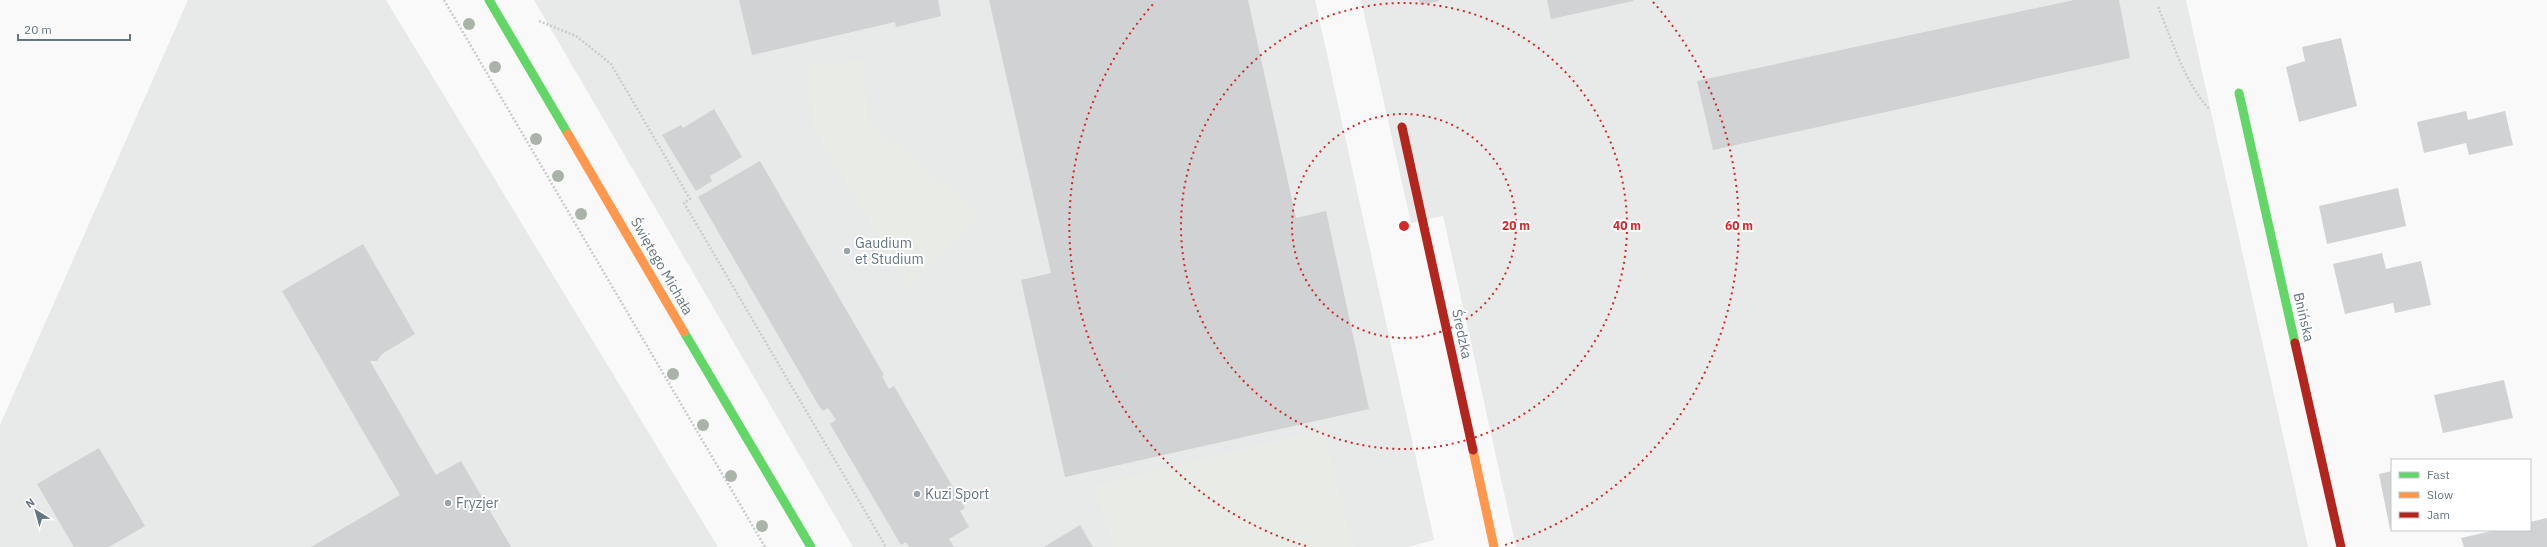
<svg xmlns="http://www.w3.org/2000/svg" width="2547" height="547" viewBox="0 0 2547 547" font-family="'IBM Plex Sans',sans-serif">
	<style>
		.built { fill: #e8e9e9 }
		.green { fill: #e8ebe6 }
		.building { fill: #d0d2d3 }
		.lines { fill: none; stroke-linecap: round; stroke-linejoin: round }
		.path { stroke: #cbcccd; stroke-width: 2.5; stroke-dasharray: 2 2; stroke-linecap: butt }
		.fast { stroke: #63d668; stroke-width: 9 }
		.slow { stroke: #ff974d; stroke-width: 9 }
		.jam { stroke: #b3261e; stroke-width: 9 }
		.tree { fill: #a9b3a7 }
		.ring { fill: none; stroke: #d62828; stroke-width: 2; stroke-dasharray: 2 4 }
		.poi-dot { fill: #99a4ac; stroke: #fff; stroke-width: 1.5 }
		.labels { text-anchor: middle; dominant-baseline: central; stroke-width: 4; stroke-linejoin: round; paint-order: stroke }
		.poi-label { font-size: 14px; fill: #657683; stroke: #fff; text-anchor: start }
		.street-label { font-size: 14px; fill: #657683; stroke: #fff }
		.centre { fill: #d62828; stroke: #fff; stroke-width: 2 }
		.ring-label { font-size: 12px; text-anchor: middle; font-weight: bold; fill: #d62828; stroke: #fff; stroke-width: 4; stroke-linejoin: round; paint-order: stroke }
	</style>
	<rect width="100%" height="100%" fill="#f9f9f9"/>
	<g class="built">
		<path d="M188,0H386L718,547H0V425Z"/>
		<path d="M534,0H1315L1434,540L1408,547H853Z"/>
		<path d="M1361,0H2186L2308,547H1516L1443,216L1411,223Z"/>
	</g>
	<g class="green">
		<path d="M863,59L870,121L981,215L908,288L813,130L805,67Z"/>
		<path d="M1324,429L1355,547H1112L1093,486Z"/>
	</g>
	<g class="building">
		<path d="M739,0H938L941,16L896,27L895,22L752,55Z"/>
		<path d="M989,0H1248L1296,218L1326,211L1369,409L1065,477L1021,280L1051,273Z"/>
		<path d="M1419,0H1439V1L1420,5Z"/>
		<path d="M1547,0H1633V1L1551,19Z"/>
		<path d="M2074,0H2119L2130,58L1713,150L1697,81Z"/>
		<path d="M2341,38L2357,106L2299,122L2286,67L2305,61L2302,47Z"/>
		<path d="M714,109L742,157L710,176L712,181L696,191L662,135L681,125L683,128Z"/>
		<path d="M2466,111L2468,120L2505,111L2513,145L2469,155L2466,143L2424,153L2417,122Z"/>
		<path d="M760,161L884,375L882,376L889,389L894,386L965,508L960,511L969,527L949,539L954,547H909L906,542L901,545L830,424L836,420L828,408L823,411L819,406L698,197Z"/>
		<path d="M2398,188L2406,226L2327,244L2319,206Z"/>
		<path d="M363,244L415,334L382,354L377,361H370L436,475L461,461L511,547H311L400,495L282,291Z"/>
		<path d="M2382,253L2386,269L2421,261L2431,305L2395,313L2393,303L2345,314L2333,264Z"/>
		<path d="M2504,380L2513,418L2443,433L2434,395Z"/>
		<path d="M99,448L145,526L109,547H74L37,484Z"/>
		<path d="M2392,471V529H2390L2379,474Z"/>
		<path d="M2547,518V547H2464L2461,538L2496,530H2530V522Z"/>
		<path d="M1080,525L1093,547H1044Z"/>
	</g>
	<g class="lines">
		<g class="path">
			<path d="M444,0L765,547"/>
			<path d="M2158,7C2173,42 2184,82 2210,110"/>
			<path d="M539,21L576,36L611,64L690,199L684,203L886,547"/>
		</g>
		<g class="fast">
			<path d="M489,0L568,134"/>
			<path d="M2239,93L2295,343"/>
			<path d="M684,332L811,547"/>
		</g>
		<g class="slow">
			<path d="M568,134L684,332"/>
			<path d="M1473,450L1494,547"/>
		</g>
		<g class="jam">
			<path d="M1402,127L1473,450"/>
			<path d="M2295,343L2341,547"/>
		</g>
	</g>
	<g class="tree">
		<circle cx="469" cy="24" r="6"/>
		<circle cx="495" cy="67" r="6"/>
		<circle cx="536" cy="139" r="6"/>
		<circle cx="558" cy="176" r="6"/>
		<circle cx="581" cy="214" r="6"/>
		<circle cx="673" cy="374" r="6"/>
		<circle cx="703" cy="425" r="6"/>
		<circle cx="731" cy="476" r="6"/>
		<circle cx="762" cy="526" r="6"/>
	</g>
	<g class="ring">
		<circle cx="1404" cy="226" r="112"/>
		<circle cx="1404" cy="226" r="223"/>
		<path d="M1306 546A335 335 0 0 1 1155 2M1653 2A335 335 0 0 1 1502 546"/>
	</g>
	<g class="poi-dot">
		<circle cx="847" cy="251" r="4"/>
		<circle cx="917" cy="494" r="4"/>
		<circle cx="448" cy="503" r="4"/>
	</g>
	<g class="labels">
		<g class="poi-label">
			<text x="855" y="243">Gaudium<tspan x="855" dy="16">et Studium</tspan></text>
			<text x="925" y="494">Kuzi Sport</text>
			<text x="456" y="503">Fryzjer</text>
		</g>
		<g class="street-label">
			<text transform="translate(662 266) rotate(60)">Świętego Michała</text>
			<text transform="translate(2304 317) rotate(77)">Bnińska</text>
			<text transform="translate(1462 334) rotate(78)">Średzka</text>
		</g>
	</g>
	<circle cx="1404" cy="226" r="6" class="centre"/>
	<g class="ring-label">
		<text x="1516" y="230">20 m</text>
		<text x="1627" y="230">40 m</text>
		<text x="1739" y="230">60 m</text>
	</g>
	<rect x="2391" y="459" width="140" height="72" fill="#ffffff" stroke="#c1c8cd"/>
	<rect x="2399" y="472" width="20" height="6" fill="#63d668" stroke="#c1c8cd"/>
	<text x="2427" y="479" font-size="12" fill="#657683">Fast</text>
	<rect x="2399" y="492" width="20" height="6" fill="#ff974d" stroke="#c1c8cd"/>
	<text x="2427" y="499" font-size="12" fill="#657683">Slow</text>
	<rect x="2399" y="512" width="20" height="6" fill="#b3261e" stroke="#c1c8cd"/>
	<text x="2427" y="519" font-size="12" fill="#657683">Jam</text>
	<g transform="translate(36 511) rotate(323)" stroke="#ffffff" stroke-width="3" paint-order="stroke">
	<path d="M0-3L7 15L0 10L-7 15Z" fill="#657683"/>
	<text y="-6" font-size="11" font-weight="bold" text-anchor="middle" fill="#657683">N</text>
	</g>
	<path d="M18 34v6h112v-6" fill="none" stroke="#657683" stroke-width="2"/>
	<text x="24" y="34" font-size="12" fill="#657683" stroke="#ffffff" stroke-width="3" paint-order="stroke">20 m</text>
</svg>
